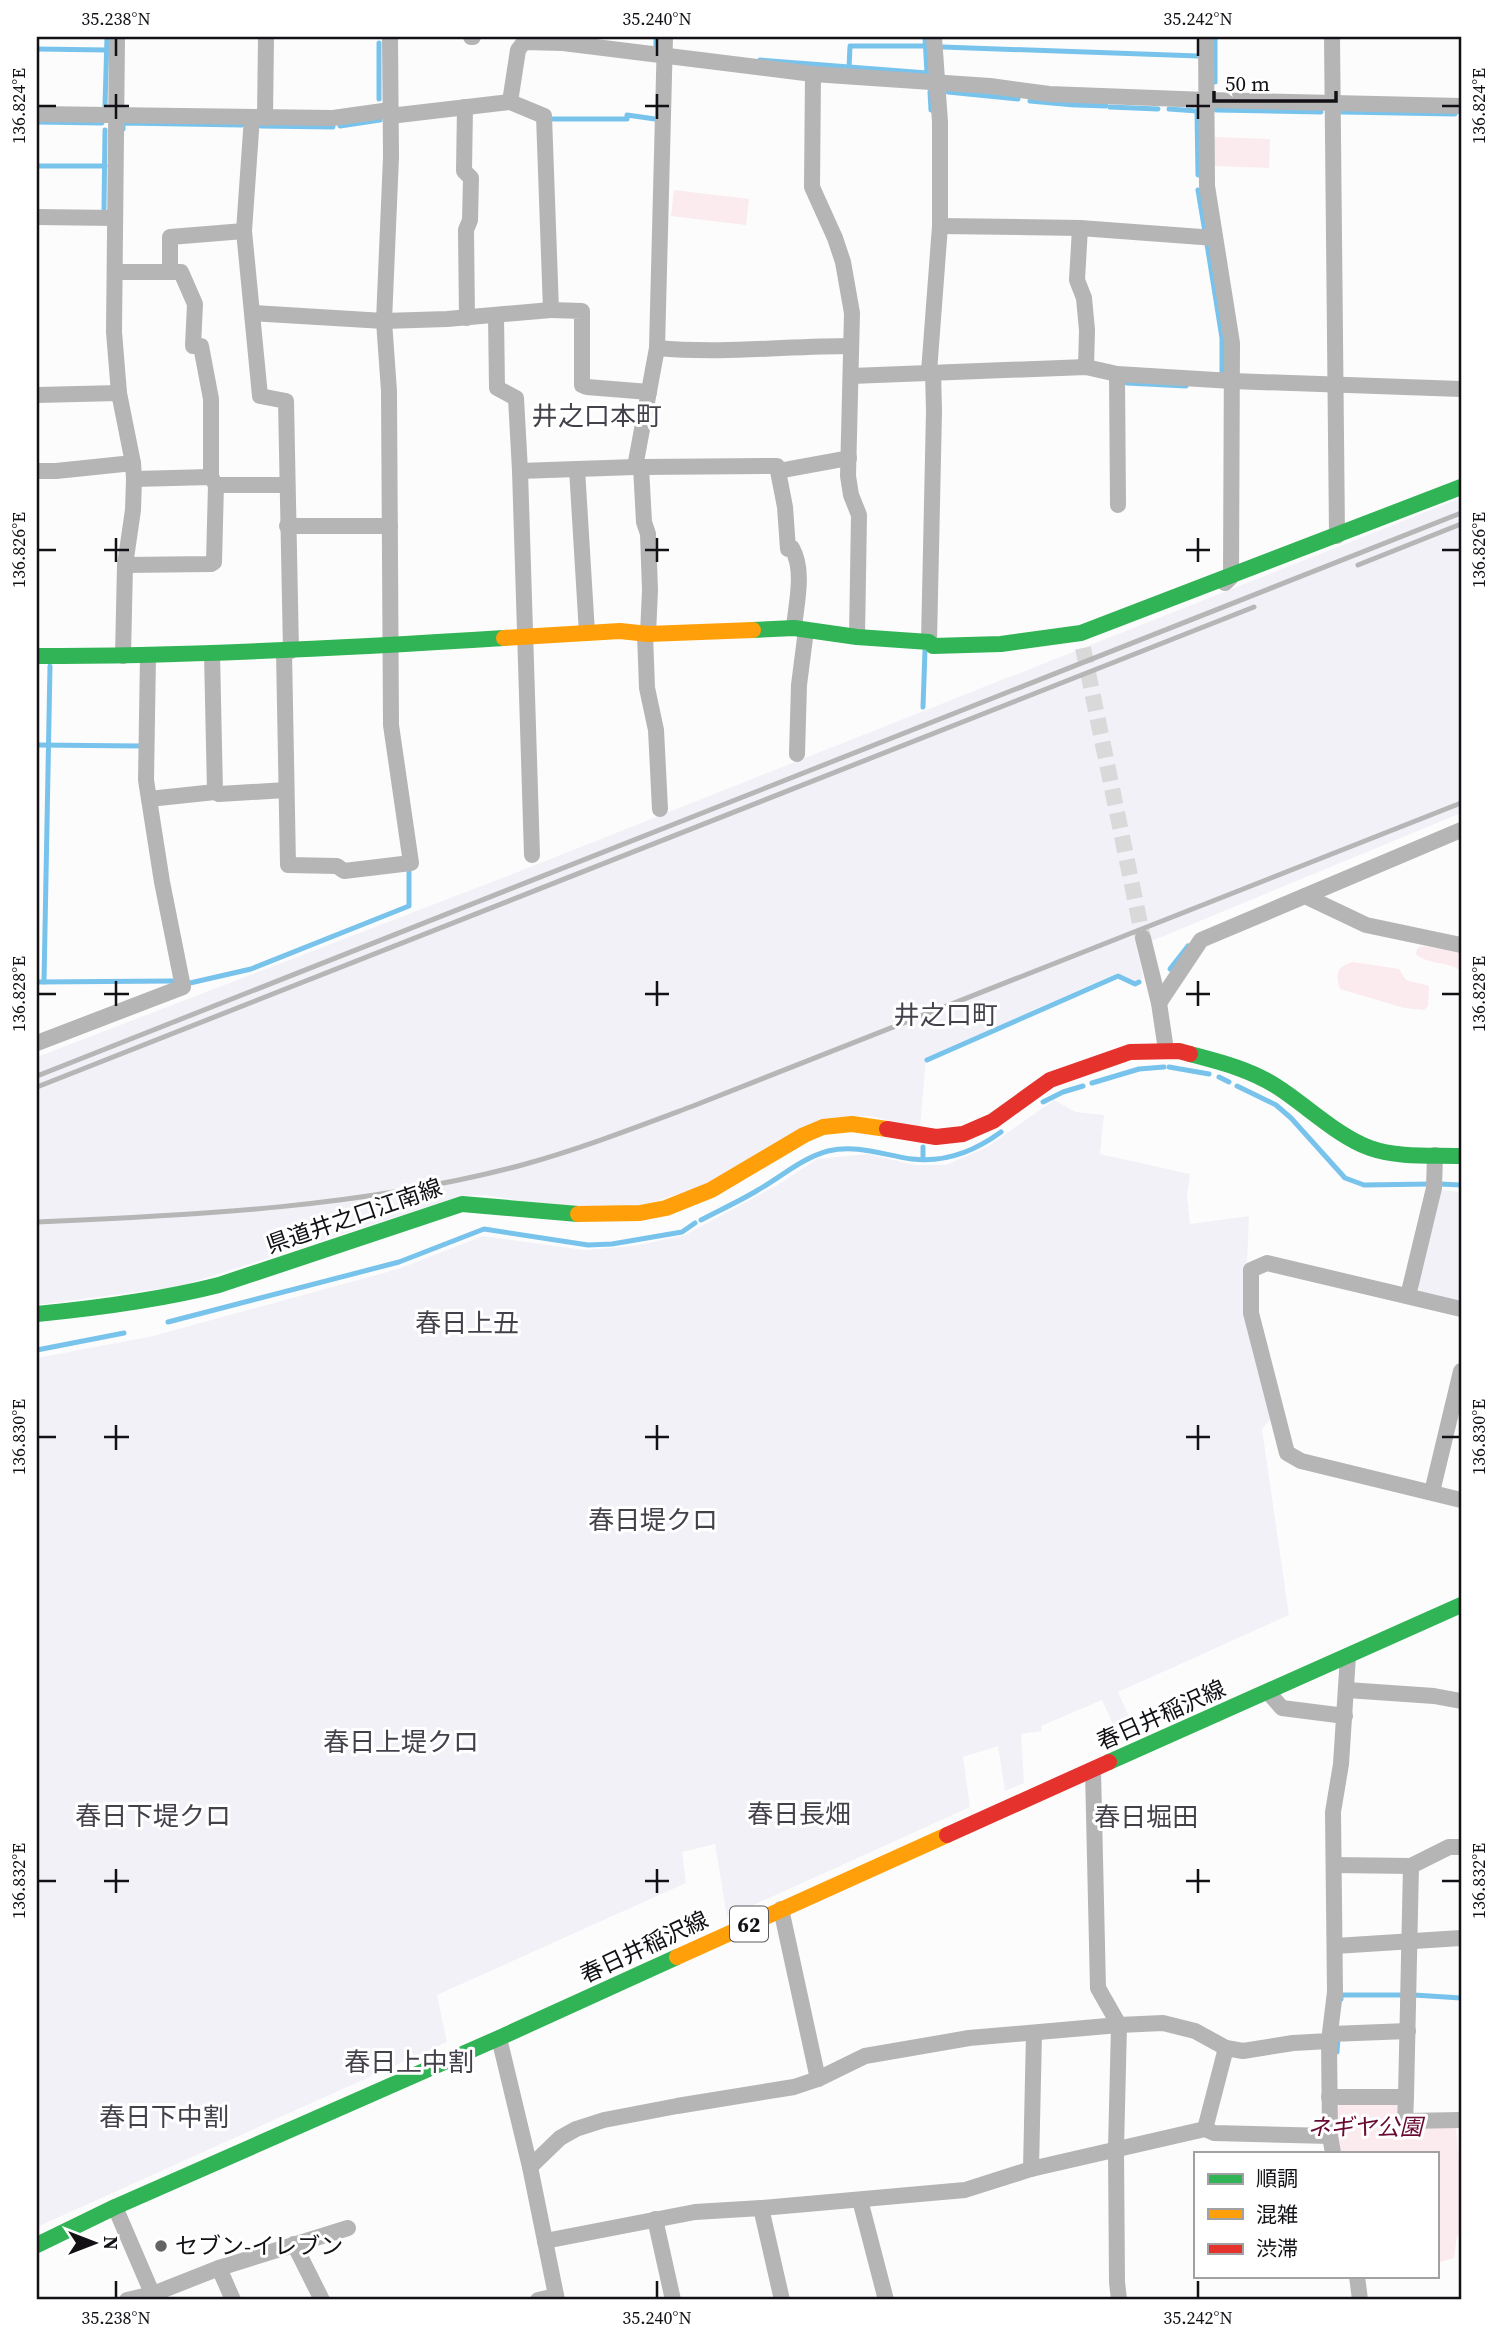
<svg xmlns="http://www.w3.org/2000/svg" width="1498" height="2337" viewBox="0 0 1498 2337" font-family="'Source Serif 4','Noto Sans JP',serif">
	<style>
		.built { fill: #f3f1f8 }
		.green { fill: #fbebee }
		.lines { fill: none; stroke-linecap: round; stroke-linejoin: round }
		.stream { stroke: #78c3eb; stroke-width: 5 }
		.street-tunnel { stroke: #d9d9da; stroke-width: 16; stroke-dasharray: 16 8; stroke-linecap: butt }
		.street { stroke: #b6b5b6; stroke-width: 16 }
		.fast { stroke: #30b455; stroke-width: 16 }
		.slow { stroke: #ff9f0a; stroke-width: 16 }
		.jam { stroke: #e5322d; stroke-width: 16 }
		.rail { stroke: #b6b6b7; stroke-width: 5 }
		.ticks { fill: none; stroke: #131116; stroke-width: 2.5 }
		.poi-dot { fill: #656366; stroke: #fff; stroke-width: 2.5 }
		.labels { text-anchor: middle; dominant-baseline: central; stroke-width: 6; stroke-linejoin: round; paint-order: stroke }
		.shield { fill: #fff; stroke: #5a585c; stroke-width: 2 }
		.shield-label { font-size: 21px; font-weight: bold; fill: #131116 }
		.street-label { font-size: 23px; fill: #131116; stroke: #fff }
		.park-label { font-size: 23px; font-style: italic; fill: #680a31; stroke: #fff }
		.poi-label { font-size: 23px; fill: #131116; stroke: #fff; text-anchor: start }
		.quarter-label { font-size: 26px; fill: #44414b; stroke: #fff }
		.neatline { fill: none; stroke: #131116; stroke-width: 2.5 }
		.ticks-label { font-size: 18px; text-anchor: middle; fill: #131116 }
	</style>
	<rect width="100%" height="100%" fill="#fcfcfc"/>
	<g class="built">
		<path d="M1461,498V813L1137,947L1143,978L1135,982L1117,973L926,1058L920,1128L870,1116L847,1117L711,1183L642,1206L566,1208L485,1195L461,1196L181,1286L37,1305V1057L510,875Z"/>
		<path d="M1054,1100L1076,1112L1104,1115L1100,1154L1190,1174L1187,1196L1190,1224L1249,1216L1245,1314L1272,1417L1262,1429L1289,1615L1118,1692L1136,1732L1120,1740L1102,1700L1041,1726L1042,1731L1021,1734L1024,1783L1005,1791L998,1746L963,1757L970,1807L727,1917L715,1844L682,1852L686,1883L437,1995L447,2042L37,2227V1358L153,1336L398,1269L483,1236L585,1250L633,1246L685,1235L779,1184L817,1159L868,1154L915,1165H946L987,1147Z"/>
		<path d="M1440,1190L1461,1192V1301L1420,1292L1417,1284Z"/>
	</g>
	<g class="green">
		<path d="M1213,137L1270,139L1269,168L1214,166Z"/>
		<path d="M674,190L749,199L746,225L671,216Z"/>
		<path d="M1421,946L1461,951V971C1448,961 1428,965 1416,954L1417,949Z"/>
		<path d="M1353,962L1399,969L1406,980L1429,986L1428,1006L1424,1010L1404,1008L1340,989C1335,974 1337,966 1353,962Z"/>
		<path d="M1341,2101L1399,2105L1404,2128H1456L1461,2185V2234L1457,2236L1454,2258L1437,2263V2153H1341C1337,2138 1332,2115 1341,2101Z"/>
	</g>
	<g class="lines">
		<g class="stream">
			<path d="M1215,37V82"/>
			<path d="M943,47L1198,56"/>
			<path d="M37,49L106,50"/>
			<path d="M656,49V37"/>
			<path d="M760,60L927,73L925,37"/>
			<path d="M849,68L850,46H925"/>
			<path d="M930,92L931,110"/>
			<path d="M948,92L1018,99"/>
			<path d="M379,99V43"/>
			<path d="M1030,101L1074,105"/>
			<path d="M1077,105L1106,106"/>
			<path d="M105,106L107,37"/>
			<path d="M1110,107L1158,109"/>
			<path d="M1169,109L1197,111L1198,175"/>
			<path d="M1216,110L1321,112"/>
			<path d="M1342,112L1455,114"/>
			<path d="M553,119H627V115L655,119"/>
			<path d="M37,122L102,123"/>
			<path d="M261,126L333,127"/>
			<path d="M340,126L380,120"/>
			<path d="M123,129V123L242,125"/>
			<path d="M37,166H105"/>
			<path d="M1198,190L1205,232"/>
			<path d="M104,209L105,130"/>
			<path d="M1207,244L1222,338V372"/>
			<path d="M1127,383L1186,386"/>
			<path d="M923,707L925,650"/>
			<path d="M37,745L140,746"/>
			<path d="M1170,969L1188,946"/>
			<path d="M37,982L173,981"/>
			<path d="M44,982L50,666"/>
			<path d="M190,983L251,969L409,906V868"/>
			<path d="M927,1060L1118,976L1135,984L1139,982"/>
			<path d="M1169,1067L1209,1074"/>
			<path d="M1219,1077L1229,1082"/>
			<path d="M1092,1083L1139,1069L1164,1067"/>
			<path d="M1237,1086L1276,1105L1291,1118L1345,1178L1364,1185L1431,1184"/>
			<path d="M1043,1102L1063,1092L1083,1086"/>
			<path d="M923,1147V1159"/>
			<path d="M1440,1184L1461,1185"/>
			<path d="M701,1220C720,1210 740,1201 758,1190C781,1177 802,1158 828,1151C857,1144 883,1155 912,1159C945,1163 975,1151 1001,1132"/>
			<path d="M168,1322L399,1262L484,1229L588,1245L612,1244L682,1232L695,1223"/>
			<path d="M37,1350L124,1333"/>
			<path d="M1414,1995L1461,1998"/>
			<path d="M1341,1999V1995H1405"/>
			<path d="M1337,2052L1338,2038"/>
		</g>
		<path class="street-tunnel" d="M1083,648L1143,938"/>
		<g class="street">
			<path d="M117,37L114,332L119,393L133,463L134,479L133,510L125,565L123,656"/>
			<path d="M471,37H473"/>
			<path d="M1206,37L1207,186L1232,343L1231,577L1225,583"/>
			<path d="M1332,37L1337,536"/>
			<path d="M813,74L812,187L835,238L843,262L852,313L848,476L851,495L859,515L857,637"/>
			<path d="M510,102L518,50L524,42L563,43L813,74L990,86L1049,94L1207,100L1461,106"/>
			<path d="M465,107L464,171L471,178L470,220L466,230L467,318"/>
			<path d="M37,114L333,118L390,110"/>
			<path d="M252,117L244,231L260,396L286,401L291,651"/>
			<path d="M265,118L266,37"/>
			<path d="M37,217L115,218"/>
			<path d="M940,226L1080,228L1215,238"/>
			<path d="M1080,228L1077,280L1084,298L1087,330L1086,367"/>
			<path d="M115,272H181L195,304L193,346H201L211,399V477"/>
			<path d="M170,272V237L244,231"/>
			<path d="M551,310L582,311V385L587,387L649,392"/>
			<path d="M252,313L384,321L447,319L551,310L544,116L510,102L390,116"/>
			<path d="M496,316L497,388L516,398L520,471L532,855"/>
			<path d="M657,348C722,354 787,346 851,346"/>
			<path d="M929,372L940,226V122L934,37"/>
			<path d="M1117,374L1118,505"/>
			<path d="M851,376L1086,367L1117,374L1232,381L1461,389"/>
			<path d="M37,395L119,393"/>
			<path d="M641,467L777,466L785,507L788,549L792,548C805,571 796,604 794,628"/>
			<path d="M37,471H56L133,463"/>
			<path d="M520,471L577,469"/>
			<path d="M778,471L849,458"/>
			<path d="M134,479L211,477L216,485H287"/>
			<path d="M287,526H390"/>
			<path d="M125,565L211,564L214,562L216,485"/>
			<path d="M587,633L577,469L635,467"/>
			<path d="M645,634L647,688L656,730L660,809"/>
			<path d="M648,634L650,590L648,534L644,522L641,467H635L657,348L665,37"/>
			<path d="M929,642L934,411L933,372"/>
			<path d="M284,651L288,865L337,866L344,871L411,863L391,725L389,391L384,321L391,157L390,37"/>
			<path d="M212,653L215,792L219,794L286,790"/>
			<path d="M797,754L799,685L806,630"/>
			<path d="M149,799L215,792"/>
			<path d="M1305,896L1366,925L1461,945"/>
			<path d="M1143,938L1159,1003L1166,1050"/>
			<path d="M1159,1003L1201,940L1461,830"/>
			<path d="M37,1043L183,987L162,882L146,780L148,656"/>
			<path d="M1408,1296L1434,1188L1435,1155"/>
			<path d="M1461,1309L1267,1263L1251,1270V1313L1287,1453L1301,1461L1461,1500"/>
			<path d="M1432,1492L1461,1371"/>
			<path d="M1347,1690L1434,1696L1461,1701"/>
			<path d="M1268,1692L1282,1708L1345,1716"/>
			<path d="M1093,1771L1098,1988L1119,2025L1116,2149L1117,2282L1119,2300"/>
			<path d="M1334,1865L1411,1866L1449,1847H1461"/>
			<path d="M781,1909L818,2079"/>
			<path d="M1335,1946L1461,1938"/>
			<path d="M1331,2034L1408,2031"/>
			<path d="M499,2038L530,2167L557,2300"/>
			<path d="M1329,2041L1330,2136L1333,2153"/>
			<path d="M1329,2097H1406L1405,2121L1461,2120"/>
			<path d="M1406,2097L1411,1866"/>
			<path d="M1205,2129L1226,2048"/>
			<path d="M530,2167L560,2138L576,2129L604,2120L677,2106L794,2087L818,2079L865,2056L969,2038L1119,2025L1163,2023L1195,2031L1226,2048L1243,2051L1293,2043L1329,2041L1335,1992L1333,1812L1341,1764L1348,1656"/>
			<path d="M1031,2169L1034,2033"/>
			<path d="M860,2200L886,2300"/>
			<path d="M115,2207L155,2300"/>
			<path d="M655,2219L673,2300"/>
			<path d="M545,2241L695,2212L761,2208"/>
			<path d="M294,2244L322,2300"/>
			<path d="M219,2268L233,2300"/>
			<path d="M1357,2276L1360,2300"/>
			<path d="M127,2300L153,2294L219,2268L348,2228"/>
			<path d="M538,2300L556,2296"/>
			<path d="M782,2300L761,2208L965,2190L1031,2169L1205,2129L1214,2133L1330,2136"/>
		</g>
		<g class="fast">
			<path d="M753,630L794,628L857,637L929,642L933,646L1001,644L1081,633L1461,487"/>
			<path d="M37,656C193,656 348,648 504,638"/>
			<path d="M1190,1054C1220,1062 1249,1069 1276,1086C1306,1105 1337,1136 1370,1148C1398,1158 1432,1155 1461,1156"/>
			<path d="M37,1314C98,1308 160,1300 219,1285L462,1204L578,1214"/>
			<path d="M1109,1762L1461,1605"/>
			<path d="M37,2245L115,2207L499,2038L677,1957"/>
		</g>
		<g class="slow">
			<path d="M504,638L620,631L648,634L753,630"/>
			<path d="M578,1214L640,1213L666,1208L711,1190L804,1135L823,1127L852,1124L887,1129"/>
			<path d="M677,1957L947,1835"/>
		</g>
		<g class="jam">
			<path d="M887,1129L936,1137L963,1134L993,1121L1050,1080L1130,1052L1179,1051L1190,1054"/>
			<path d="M947,1835L1109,1762"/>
		</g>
		<g class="rail">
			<path d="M1358,565L1461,524"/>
			<path d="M37,1076L1461,513"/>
			<path d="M37,1087L1254,607"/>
			<path d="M37,1222C200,1215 364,1207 522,1165C580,1149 637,1127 693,1106L1461,803"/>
		</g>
	</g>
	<path class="ticks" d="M116,38V56M657,38V56M1198,38V56M116,94V119M657,94V119M1198,94V119M38,106H56M104,106H129M645,106H669M1186,106H1210M1442,106H1460M116,538V562M657,538V562M1198,538V562M38,550H56M104,550H129M645,550H669M1186,550H1210M1442,550H1460M116,981V1006M657,981V1006M1198,981V1006M38,994H56M104,994H129M645,994H669M1186,994H1210M1442,994H1460M116,1425V1450M657,1425V1450M1198,1425V1450M38,1437H56M104,1437H129M645,1437H669M1186,1437H1210M1442,1437H1460M116,1869V1893M657,1869V1893M1198,1869V1893M38,1881H56M104,1881H129M645,1881H669M1186,1881H1210M1442,1881H1460M116,2281V2298M657,2281V2298M1198,2281V2298"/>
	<circle class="poi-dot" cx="161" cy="2246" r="7"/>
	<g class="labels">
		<rect class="shield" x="730" y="1906.5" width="38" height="35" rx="5"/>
		<g class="shield-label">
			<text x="749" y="1924">62</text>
		</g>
		<g class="street-label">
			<text transform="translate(354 1216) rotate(-19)">県道井之口江南線</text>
			<text transform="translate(1161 1715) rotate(-24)">春日井稲沢線</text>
			<text transform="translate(644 1947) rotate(-25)">春日井稲沢線</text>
		</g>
		<g class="park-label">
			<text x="1365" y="2127">ネギヤ公園</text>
		</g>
		<g class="poi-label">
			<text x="175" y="2246">セブン-イレブン</text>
		</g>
		<g class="quarter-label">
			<text x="597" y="416">井之口本町</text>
			<text x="946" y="1015">井之口町</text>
			<text x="467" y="1323">春日上丑</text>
			<text x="653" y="1520">春日堤クロ</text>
			<text x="401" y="1742">春日上堤クロ</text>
			<text x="799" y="1814">春日長畑</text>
			<text x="153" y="1816">春日下堤クロ</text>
			<text x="1146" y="1817">春日堀田</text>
			<text x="409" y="2062">春日上中割</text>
			<text x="164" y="2117">春日下中割</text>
		</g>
	</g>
	<rect width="1498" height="2337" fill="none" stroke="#ffffff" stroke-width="77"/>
	<rect x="1194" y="2152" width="245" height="126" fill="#ffffff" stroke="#a1a0a2" stroke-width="2"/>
	<rect x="1208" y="2174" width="35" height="10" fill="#30b455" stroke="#a1a0a2" stroke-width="2"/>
	<text x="1256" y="2186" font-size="21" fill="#131116">順調</text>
	<rect x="1208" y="2209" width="35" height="10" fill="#ff9f0a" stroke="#a1a0a2" stroke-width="2"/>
	<text x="1256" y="2222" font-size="21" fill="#131116">混雑</text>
	<rect x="1208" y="2244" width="35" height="10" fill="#e5322d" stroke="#a1a0a2" stroke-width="2"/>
	<text x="1256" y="2256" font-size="21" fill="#131116">渋滞</text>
	<g transform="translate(94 2243) rotate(90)" stroke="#ffffff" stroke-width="5" paint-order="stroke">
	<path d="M0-5L12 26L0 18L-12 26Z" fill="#131116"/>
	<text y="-10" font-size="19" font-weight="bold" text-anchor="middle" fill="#131116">N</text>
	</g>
	<path d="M1214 91v10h122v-10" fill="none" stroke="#131116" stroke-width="3.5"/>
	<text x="1225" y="91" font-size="21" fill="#131116" stroke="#ffffff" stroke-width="5" paint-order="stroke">50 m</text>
	<rect x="38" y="38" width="1422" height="2260" class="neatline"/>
	<g class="ticks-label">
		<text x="116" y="25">35.238°N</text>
		<text x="657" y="25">35.240°N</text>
		<text x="1198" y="25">35.242°N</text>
		<text transform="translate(1479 106) rotate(-90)" y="6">136.824°E</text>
		<text transform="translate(19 106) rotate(-90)" y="6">136.824°E</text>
		<text transform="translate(1479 550) rotate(-90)" y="6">136.826°E</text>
		<text transform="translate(19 550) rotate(-90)" y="6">136.826°E</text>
		<text transform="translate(19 994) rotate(-90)" y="6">136.828°E</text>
		<text transform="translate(1479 994) rotate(-90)" y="6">136.828°E</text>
		<text transform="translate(19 1437) rotate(-90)" y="6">136.830°E</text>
		<text transform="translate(1479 1437) rotate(-90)" y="6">136.830°E</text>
		<text transform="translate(1479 1881) rotate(-90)" y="6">136.832°E</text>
		<text transform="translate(19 1881) rotate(-90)" y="6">136.832°E</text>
		<text x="116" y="2324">35.238°N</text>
		<text x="657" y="2324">35.240°N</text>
		<text x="1198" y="2324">35.242°N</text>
	</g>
</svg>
